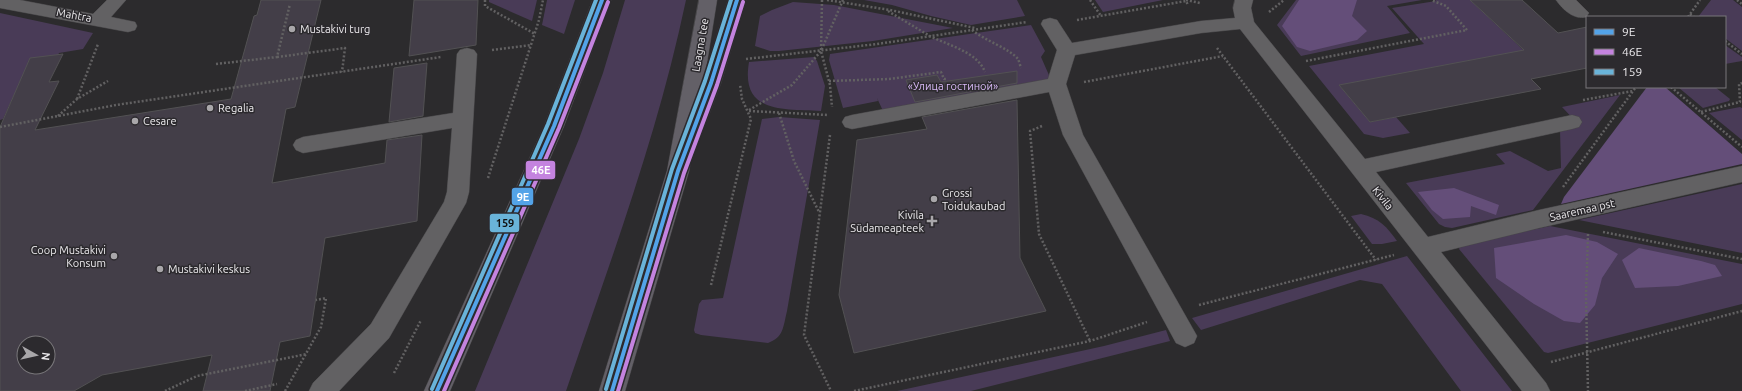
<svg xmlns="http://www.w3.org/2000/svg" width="1742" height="391" viewBox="0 0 1742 391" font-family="Ubuntu,sans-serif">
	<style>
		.green { fill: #493b57 }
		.forest { fill: #644e79 }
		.building { fill: #433e48; stroke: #525153; fill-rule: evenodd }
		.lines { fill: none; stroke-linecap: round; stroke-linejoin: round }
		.minor-casing { stroke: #484749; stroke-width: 1 }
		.major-casing { stroke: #484749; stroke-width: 1 }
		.path { stroke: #626162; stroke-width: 2.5; stroke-dasharray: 2 2; stroke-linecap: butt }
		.minor { fill: #626163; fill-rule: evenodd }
		.major { fill: #636067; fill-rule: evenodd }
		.bus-1-casing { stroke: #2c2a2e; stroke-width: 7 }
		.bus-2-casing { stroke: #2c2a2e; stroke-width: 7 }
		.bus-3-casing { stroke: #2c2a2e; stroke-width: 7 }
		.bus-1 { stroke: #53a3e8; stroke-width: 4 }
		.bus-2 { stroke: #c483df; stroke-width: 4 }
		.bus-3 { stroke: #69b3d9; stroke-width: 4 }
		.poi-dot { fill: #a9a7aa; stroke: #2c2a2e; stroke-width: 1.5 }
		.labels { text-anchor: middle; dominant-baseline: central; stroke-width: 3; stroke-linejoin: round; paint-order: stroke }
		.street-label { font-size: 11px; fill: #eceaed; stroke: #2c2a2e }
		.poi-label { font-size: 11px; fill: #eceaed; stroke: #2c2a2e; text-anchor: start }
		.park-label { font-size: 11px; fill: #d9baf8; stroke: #2c2a2e }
		.line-badge { stroke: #2c2a2e; stroke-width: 1.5 }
		.badge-label { font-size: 11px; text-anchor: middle; font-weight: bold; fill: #fff }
		.pale-badge-label { font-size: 11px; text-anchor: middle; font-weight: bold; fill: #111 }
	</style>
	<rect width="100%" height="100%" fill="#2c2b2d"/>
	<g class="green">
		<path d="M489,0H537L532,21L489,2Z"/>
		<path d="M547,0H575L564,34L542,25Z"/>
		<path d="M625,0H686C658,134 610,262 566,391H475L579,139L603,73Z"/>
		<path d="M864,0H1017L1025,16L971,25L931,16L892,5Z"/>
		<path d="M1095,0H1163L1103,12Z"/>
		<path d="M1296,0H1422L1387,6L1410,33L1301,56L1277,25Z"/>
		<path d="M1435,0H1470L1533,59L1339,85L1370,122L1396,117L1410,133L1383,138L1364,134L1309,66L1424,44L1392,8L1436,1Z"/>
		<path d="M1711,0H1733L1742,7V51L1725,38V17H1698Z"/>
		<path d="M793,2L834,5L953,28L873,41L779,51H770L755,46L760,16L772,10Z"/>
		<path d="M0,13L93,33L83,49L59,53L45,81L33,84L14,95L3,119L0,120Z"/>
		<path d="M1031,25L1045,51L1041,57L1052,82L883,111L877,98L878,101L843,108L829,60L830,54Z"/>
		<path d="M1725,45L1742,57V61L1725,64Z"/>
		<path d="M814,57L817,61L825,86L821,111C784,109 740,114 749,62Z"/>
		<path d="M1678,87H1715L1730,99L1729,101L1703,108Z"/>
		<path d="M1620,95L1533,210L1452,228L1445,227L1439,224L1406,183L1505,164L1496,154L1510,151L1548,171L1561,168L1560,130L1579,125L1562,107Z"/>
		<path d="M1740,107L1742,108V140L1709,113Z"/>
		<path d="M779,117L820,120L787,311C783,327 784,337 768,343L701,335L695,333L694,330L699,304L702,300L723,298L762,119Z"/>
		<path d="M1742,184V253L1579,220Z"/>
		<path d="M1361,214C1379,218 1387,227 1397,241L1382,244H1372L1351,216Z"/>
		<path d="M1550,226L1742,264V304L1548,353L1544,352L1459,249L1461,245Z"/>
		<path d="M1407,256L1512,391H1461L1382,284L1360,280L1201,330L1192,318Z"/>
		<path d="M1166,330L1170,341L971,391H897L1104,346Z"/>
	</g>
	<g class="forest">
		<path d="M1299,0H1357L1352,16L1367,31L1357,40L1310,51L1297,47L1282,26Z"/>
		<path d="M1647,87H1665L1742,154V164L1561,204L1564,197Z"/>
		<path d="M1454,188L1499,205L1496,215L1471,206L1470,217L1443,219L1432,210L1418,192Z"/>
		<path d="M1566,235L1597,242L1618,254L1602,278L1595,305L1580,323L1564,321L1534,304L1496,278L1494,248Z"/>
		<path d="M1639,248L1701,261L1715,265L1722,276L1678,286L1635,288L1622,260Z"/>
	</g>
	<g class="building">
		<path d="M261,0H321L295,107L286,109L272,183L385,163L387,140L422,135L417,221L325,238L310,336L280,342L270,391H203L212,355L102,375L74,391H0V127L30,58L63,54L49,82L59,81L35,130L231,99L254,16L257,15ZM24,343H48V367H24Z"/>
		<path d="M414,0H478L476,45L409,56Z"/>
		<path d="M1470,0H1522L1558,33L1587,27V68L1531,79L1541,89L1370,122L1339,85L1524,50Z"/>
		<path d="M427,63L423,116L389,122L394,68Z"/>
		<path d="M1017,71V83L915,102L906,80L937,75L941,82Z"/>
		<path d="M1017,100L1020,258L1046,311L854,353L839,295L857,140L927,129L922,117Z"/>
	</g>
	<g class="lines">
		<g class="minor-casing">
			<g id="minor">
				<path d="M0,0H20L93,14L107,0H126L111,17L135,22L137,26L135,30L128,32L0,8Z"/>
				<path d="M1235,0H1253L1251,8L1254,22L1365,159L1572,115L1579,117L1582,122L1579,127L1572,129L1376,172L1428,237L1539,210L1742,166V182L1539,228L1441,252L1546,383L1550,391H1522L1240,29L1201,33L1075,55L1066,84L1083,135L1197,336L1194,343L1185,347L1176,343L1063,135L1049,92L852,129L845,127L842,122L845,117L852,115L1048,79L1057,50L1041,24L1043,20L1050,18L1057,20L1072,43L1201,21L1235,18L1233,8Z"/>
				<path d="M1556,0H1576L1589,13L1586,17C1574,20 1563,10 1556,0Z"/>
				<path d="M467,48L474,50L477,54L469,192L466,203L389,338L339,391H309L313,383L371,324L444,202L447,192L452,128L303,153L296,150L293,145L296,140L303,137L453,113L457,54L460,50Z"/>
			</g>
		</g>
		<g class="major-casing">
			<g id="major">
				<path d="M593,0H611L564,126L450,391H424L544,126Z"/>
				<path d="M699,0H717L706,69L728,0H746L721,83L707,120L704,125L696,127L689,171L625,391H599L667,171Z"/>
			</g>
		</g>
		<g class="path">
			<path d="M485,0V6L535,34"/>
			<path d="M822,0L821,51L830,85L832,107"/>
			<path d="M827,0L890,10L975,28"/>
			<path d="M1090,0L1101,16"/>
			<path d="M1186,0L1200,3"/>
			<path d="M1737,0L1742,4"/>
			<path d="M888,11C901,19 915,27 928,35C946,45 977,51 985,72"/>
			<path d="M1269,12L1284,0"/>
			<path d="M1690,14L1694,17"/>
			<path d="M1688,17L1700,0"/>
			<path d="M1077,20L1186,1L1188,5"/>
			<path d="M972,30C984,40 1010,49 1018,59C1019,61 1020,65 1021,68"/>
			<path d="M1725,41L1742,54"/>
			<path d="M1217,48L1376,260"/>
			<path d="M492,50L531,45"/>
			<path d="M277,57L345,48L342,72"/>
			<path d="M746,59L877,44L1027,22"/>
			<path d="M1306,61L1467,30L1446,6L1431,0"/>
			<path d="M216,64L277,57L290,4"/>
			<path d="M829,81L889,79L941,72L944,79H946"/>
			<path d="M1084,82L1223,56"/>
			<path d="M1671,87L1742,147"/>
			<path d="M77,99L98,44"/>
			<path d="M1583,100L1633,91"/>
			<path d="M749,110L792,85L821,51L843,0"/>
			<path d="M749,111L828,115"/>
			<path d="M1701,112L1740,102L1739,84L1742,83"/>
			<path d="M779,113L794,161L819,212"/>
			<path d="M58,116L77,99L108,81"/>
			<path d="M1042,126L1030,131L1039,234L1090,341"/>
			<path d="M0,127L116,105L441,57"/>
			<path d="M830,135L804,335L831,391"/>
			<path d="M488,178L539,20L543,0"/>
			<path d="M1563,187L1636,87"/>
			<path d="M1603,232L1742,259"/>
			<path d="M1588,234L1586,295L1588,391"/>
			<path d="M711,285L751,119L742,99L740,84"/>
			<path d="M1199,305L1394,255"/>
			<path d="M1551,362L1742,311"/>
			<path d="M394,373L421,320"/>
			<path d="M165,391L197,376L307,354"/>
			<path d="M245,391L277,384"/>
			<path d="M285,391L321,327L326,298L316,300"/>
			<path d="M854,391L1090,341L1147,322"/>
		</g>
		<use href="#minor" class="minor"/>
		<use href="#major" class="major"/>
		<g class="bus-1-casing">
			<g id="bus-1">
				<path d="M437,391L554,126L602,0"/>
				<path d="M612,391L678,171L711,83L737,0"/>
			</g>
		</g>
		<g class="bus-2-casing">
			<g id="bus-2">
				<path d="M444,391L559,128L608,2"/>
				<path d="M618,391L684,173L717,85L743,2"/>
			</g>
		</g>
		<g class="bus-3-casing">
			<g id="bus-3">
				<path d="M432,389L548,124L596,0"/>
				<path d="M606,389L672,169L705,81L731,0"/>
			</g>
		</g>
		<use href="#bus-1" class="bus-1"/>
		<use href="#bus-2" class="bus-2"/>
		<use href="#bus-3" class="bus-3"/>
	</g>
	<g class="poi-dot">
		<circle cx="292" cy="29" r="4"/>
		<circle cx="210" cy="108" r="4"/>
		<circle cx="135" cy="121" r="4"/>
		<circle cx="934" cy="199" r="4"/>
		<path d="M930 215h4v4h4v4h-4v4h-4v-4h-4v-4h4z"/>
		<circle cx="114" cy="256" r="4"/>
		<circle cx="160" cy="269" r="4"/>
	</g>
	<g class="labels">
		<g class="street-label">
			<text transform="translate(74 15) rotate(10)">Mahtra</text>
			<text transform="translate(700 45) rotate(-80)">Laagna tee</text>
			<text transform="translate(1383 198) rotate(52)">Kivila</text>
			<text transform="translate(1582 210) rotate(-13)">Saaremaa pst</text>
		</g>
		<g class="poi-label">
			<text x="300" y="29">Mustakivi turg</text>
			<text x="218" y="108">Regalia</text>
			<text x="143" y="121">Cesare</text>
			<text x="942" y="193">Grossi<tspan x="942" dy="13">Toidukaubad</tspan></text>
			<text x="924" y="215" text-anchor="end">Kivila<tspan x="924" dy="13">Südameapteek</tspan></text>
			<text x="106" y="250" text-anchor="end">Coop Mustakivi<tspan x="106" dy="13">Konsum</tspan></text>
			<text x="168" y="269">Mustakivi keskus</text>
		</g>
		<g class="park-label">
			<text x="953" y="86">«Улица гостиной»</text>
		</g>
	</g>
	<g class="line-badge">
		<rect x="525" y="160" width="31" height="20" rx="4" fill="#c483df"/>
		<rect x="511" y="187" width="23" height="19" rx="4" fill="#53a3e8"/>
		<rect x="489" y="213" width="31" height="20" rx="4" fill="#69b3d9"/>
	</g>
	<g class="badge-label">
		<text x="541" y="174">46E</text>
		<text x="523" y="201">9E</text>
	</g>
	<g class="pale-badge-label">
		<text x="505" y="227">159</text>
	</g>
	<rect x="1586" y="16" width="140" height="72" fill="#2c2a2e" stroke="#79777a"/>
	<rect x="1594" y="29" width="20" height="6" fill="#53a3e8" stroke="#79777a"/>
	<text x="1622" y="36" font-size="12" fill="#eceaed">9E</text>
	<rect x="1594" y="49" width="20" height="6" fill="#c483df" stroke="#79777a"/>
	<text x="1622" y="56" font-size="12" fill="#eceaed">46E</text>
	<rect x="1594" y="69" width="20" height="6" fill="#69b3d9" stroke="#79777a"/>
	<text x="1622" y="76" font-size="12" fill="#eceaed">159</text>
	<g transform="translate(36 355) rotate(98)"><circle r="19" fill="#2c2a2e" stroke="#79777a"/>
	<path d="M0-3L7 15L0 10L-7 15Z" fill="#a9a7aa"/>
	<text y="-6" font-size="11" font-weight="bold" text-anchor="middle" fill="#eceaed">N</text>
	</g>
</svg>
